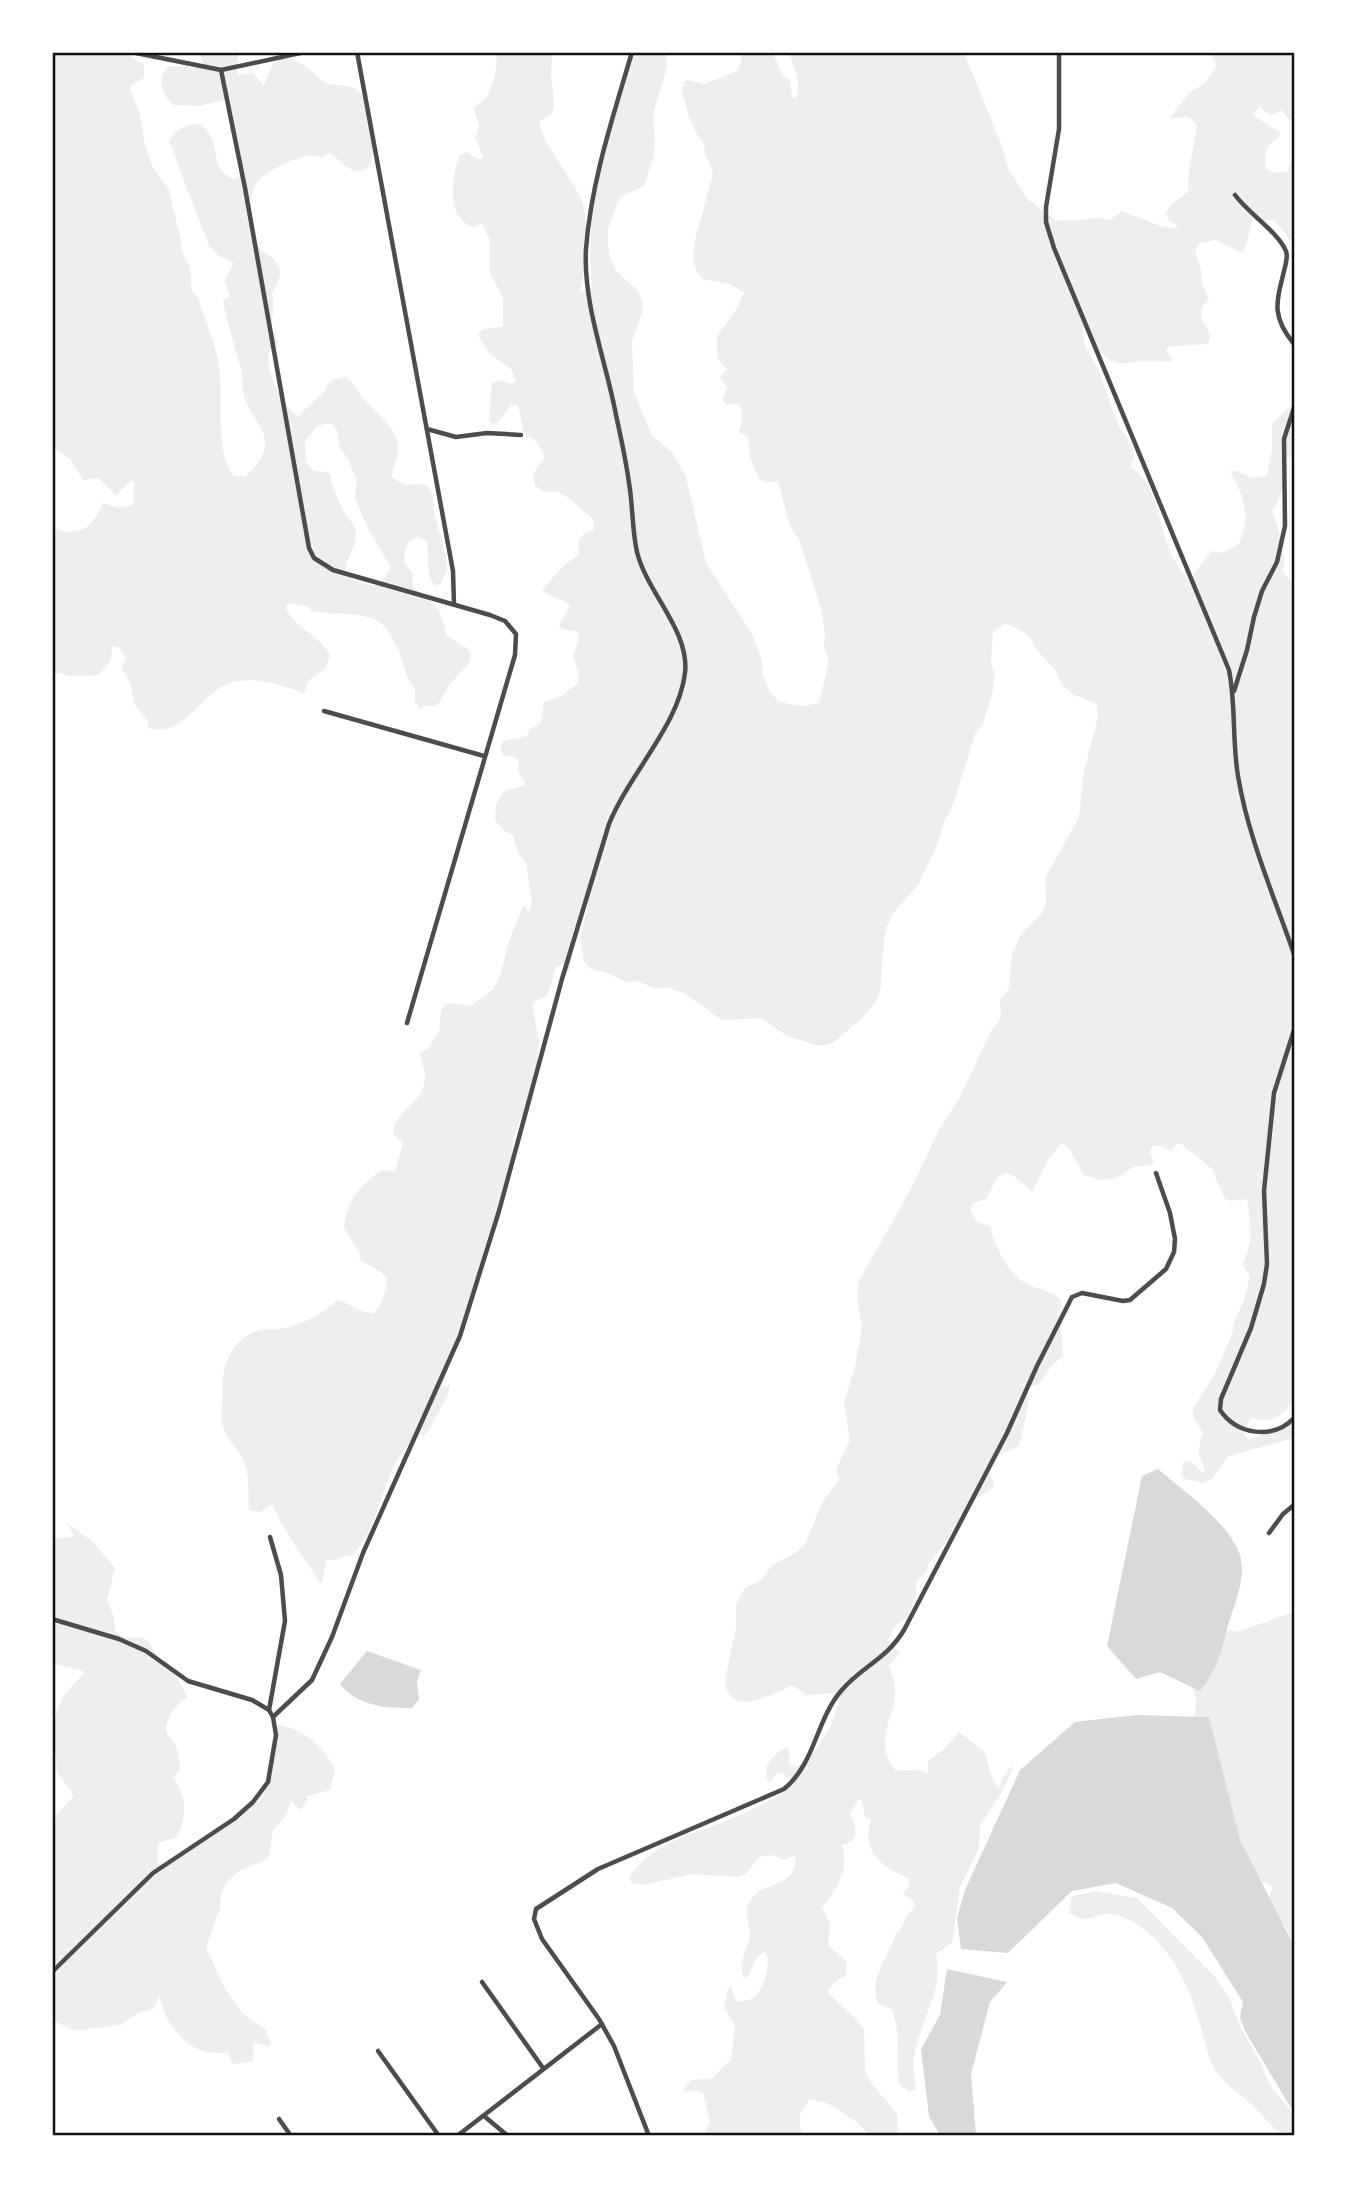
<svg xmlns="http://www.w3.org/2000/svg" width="1347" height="2188" viewBox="0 0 1347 2188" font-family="Lato,sans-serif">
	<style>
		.green { fill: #eee; fill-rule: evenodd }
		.water { fill: #d9d9d9 }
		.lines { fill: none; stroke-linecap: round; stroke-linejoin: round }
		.minor { stroke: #4c4c4c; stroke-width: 4.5 }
		.neatline { fill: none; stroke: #111; stroke-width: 2.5 }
	</style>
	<rect width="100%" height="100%" fill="#fff"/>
	<g class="green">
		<path d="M53,53H126L144,65V78L131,85L130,89L140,114L144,140L151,164L169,190L181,241C180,251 184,255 188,263C191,272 191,282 192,291L198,298C205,320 216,344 219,367C224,402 214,443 232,475L245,477C254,468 267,455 265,440C263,425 248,412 244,396C242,387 243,377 241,369C234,346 228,324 223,300L230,297L225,280L234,263L219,256L209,246L169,141C176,128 186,124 201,124C224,145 206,166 234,180L240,176C235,149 235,124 227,99L199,106L174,105C162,96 156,77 169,66L198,68L203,66L200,53H238L237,75L253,73L264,86C267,79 270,67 275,62C291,49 311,71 321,80C332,90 350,80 360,93C370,104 385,177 356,171C348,170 337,158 330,153L321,158C305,149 264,171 255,185C253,190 251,197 250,202C255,215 246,227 253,239C267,263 293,255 272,294C277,316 265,321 279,342C277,344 271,348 270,350C262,367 283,408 298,416L325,391L327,385L332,380L346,377C354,383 358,392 364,399C376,413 399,429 398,450C398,460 392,467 392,477L404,485L424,484L430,488L433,497L435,516L446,556L447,570L441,584L436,586C425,576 429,556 427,541L418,537C404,542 405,549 404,563L413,574L412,586C434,603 442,607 446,635L467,648L471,655L468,665L449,685L437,706H424L420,709L415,702V689L408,679L399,651L386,627L376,620L361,615L313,612L307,606L290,603L286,606C288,625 320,634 330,655C329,659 328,663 326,667C318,678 307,674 305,693C282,686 255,675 230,683C199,693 185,739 148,728V722L134,703L131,684L122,668L126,658L121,649L115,646L112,647L111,660L99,675L70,676L59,673L53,677V528C80,538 93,528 103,503C113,506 124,511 133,504L134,481H131L116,495L98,478L83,480L70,459L53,448ZM331,423L337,430L340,448L350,461L351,468L357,479L355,498L366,524L391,568L384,579L374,586C319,578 363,550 355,529C354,524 349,519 346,515C339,502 332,488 330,473L313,470L306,462L305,441L317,426Z"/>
		<path d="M497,53H552C552,60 551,68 551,76C552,91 562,118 540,120C537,138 575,181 582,201C589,220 586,276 579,293L593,287C589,270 590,255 591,238C591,173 609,113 633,53H666L667,67L653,114L655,143L653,158L644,186L620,197L608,229V245L610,258L616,271L636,289L643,302L642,314L632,340L634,392L652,436L672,452L686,477L706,563L752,634L762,660L763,676L769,690L778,701L793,705L805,706L819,703L829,662L824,645L825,632L820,605L799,539L790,526L778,481L766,483L759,479L750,457L748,437L739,432L742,420L741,406L737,404L727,405L722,401L727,388L720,376L727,369L717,358V336L738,307L744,293L730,284L703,279L697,272L693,261L694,244L713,173L705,154L704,144L696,133L689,118L682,90L684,82L688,80L705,84L739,70L742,53H773L782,74L790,80L792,97L796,99C802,84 794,67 789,53H964L1002,146L1007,166L1027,199L1057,221L1099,218L1110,220L1122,211L1163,227L1180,228L1168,220L1166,213L1172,204L1188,192L1189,169L1197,127C1192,115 1183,115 1173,119L1170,117L1189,93L1205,83L1216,67L1214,59L1207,53H1286L1294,60V125L1281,110L1271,116L1260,107L1253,115L1280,133L1279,137C1266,146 1264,153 1266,169L1273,173L1288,171L1294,153V246L1275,220L1252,221L1246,246L1242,253L1216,240L1199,243C1192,255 1199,259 1201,271C1202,284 1203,287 1209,299C1187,322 1218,326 1208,344L1168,347L1166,351L1172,359L1170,362C1123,355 1114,383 1085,327H1083L1084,344L1100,374L1119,427L1132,445L1134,457L1130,467C1156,483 1157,511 1165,538C1169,553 1179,569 1189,581L1211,551L1222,553L1238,545C1252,518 1244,496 1230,471H1237L1252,478L1267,476L1272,450V424L1294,403V457H1286C1285,478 1285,493 1272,511C1278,525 1281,543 1284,557C1285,564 1281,569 1285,575C1287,577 1292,581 1294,583V1401C1282,1418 1271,1423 1251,1418L1243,1432L1248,1440L1281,1428L1294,1421V1438L1228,1456L1212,1479L1203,1483L1185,1479L1181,1475L1183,1463L1190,1461L1202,1472H1205L1198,1451L1203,1432L1194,1418L1193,1408L1215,1374L1232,1334L1235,1319L1243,1303L1250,1276L1243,1266L1251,1239L1248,1202L1245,1199L1231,1201L1225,1199L1212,1169L1180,1143L1176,1144L1171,1151L1160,1146H1152L1150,1151L1154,1164L1133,1167L1117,1178L1100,1180L1084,1175L1070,1150L1062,1143L1050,1157L1032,1192C1007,1168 1001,1164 987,1199C980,1201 971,1201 970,1210L977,1221L990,1227C997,1250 1007,1275 1031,1286C1041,1290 1052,1292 1061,1299L1060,1313L1063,1356L1052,1365L1038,1386H1028V1407L1019,1446L995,1457L990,1470L994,1483L993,1488L972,1501L960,1517L944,1545L929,1563L926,1572L916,1582V1596L908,1617L896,1625L887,1640L900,1653L889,1665C891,1672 894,1680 895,1687C897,1720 870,1738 896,1771C908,1771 917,1767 928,1775V1761L944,1749L959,1732L985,1752L991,1776L998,1788L1008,1769L1014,1766L1001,1794L980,1825L979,1848L960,1887L952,1943L936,1954C945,1988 919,2023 914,2057C913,2067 915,2080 916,2090L909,2092L899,2084C896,2058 902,2033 891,2008L878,2004C868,1978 889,1957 896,1933H899L905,1919L915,1906L913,1901L903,1894L908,1888L910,1879C882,1866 861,1854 871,1819L865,1818L862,1801L859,1799L850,1813C856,1828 861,1841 842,1845C850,1870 837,1888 822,1907L830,1923L828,1945L846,1961V1975L835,1982L827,1992L855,2018L864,2029L865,2070L872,2084L897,2114L899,2135H868C859,2122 859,2124 847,2116C831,2106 830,2101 810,2100C798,2112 797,2120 803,2135H704L710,2121L703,2093L695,2090L685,2092L683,2089L692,2080L713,2078L731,2059L735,2026L724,2008L728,1988L732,1986L733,1996L737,2001C762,2004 767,1977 768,1958L764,1952L758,1956L747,1977L744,1978C738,1966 745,1952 749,1941C753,1927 741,1913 751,1899C765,1879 793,1891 796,1858L794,1856L784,1860L772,1855L759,1857L746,1874L737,1877L692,1874L644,1885L632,1883L629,1878C651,1842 694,1834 731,1819C743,1815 755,1808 766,1802C776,1797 786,1794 791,1783L786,1775L777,1773L771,1782H768C761,1766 772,1755 787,1747L789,1749V1764L795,1767C814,1761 843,1712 838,1693L807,1695L792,1685C774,1695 727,1718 725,1681L736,1627V1604L744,1589L762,1579L772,1565L794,1554L805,1544L823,1501L839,1480L836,1470L850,1440L844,1403L855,1366L862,1327L857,1296L859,1281L913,1185L939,1130L960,1097L991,1031L1001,1018L1000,1000L1009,989L1012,954L1022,933L1043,912L1046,902L1045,879L1079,817L1084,772L1098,717L1097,704L1072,694L1062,685L1056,671L1036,649L1030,637L1019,629L1005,624L993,631L991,662L995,676L993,691L983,724L975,734L953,805L945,820L936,848L918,885L894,912L887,926L884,940L881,986L877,1000L862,1018L833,1043L827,1045H816L787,1036L760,1018L722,1020L682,992L668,988H653L638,981L626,982L610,974L591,969L584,961L580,937L588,905L583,903L571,939L572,959L569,971L565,973L563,964L556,967L547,996L535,1001L532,1005L539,1039L537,1062L529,1098L513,1139L511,1166L507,1188L488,1237L479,1273L443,1384V1389L450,1383L447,1397L427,1433L423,1436L419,1432L417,1433C411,1442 403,1451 397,1460C380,1490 377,1532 351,1556C342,1555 336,1561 326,1560L322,1583H319C317,1580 316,1577 314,1573C312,1568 307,1564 304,1559C296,1547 275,1516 273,1504L260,1512L249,1510C248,1494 250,1477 244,1462C239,1448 227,1441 223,1426C220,1415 222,1405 222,1394C222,1368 229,1343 254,1332C264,1328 270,1330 280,1329C301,1325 322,1315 337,1300C350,1303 359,1312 373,1314C382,1305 386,1292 387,1279L381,1272L359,1259L360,1253L344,1228C347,1200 360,1185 382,1170L395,1171L403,1143L393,1134C396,1107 422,1106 425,1079C426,1071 421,1060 419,1052L427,1050L439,1032L441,1011L444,1005L450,1003L471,1006L493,989L500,976L509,941L523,907L525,906L528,912L530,911L532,902L526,863L518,853L513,835L505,832L495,820L496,805L504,791L524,786L525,782L518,772V758L504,756L500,748L503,741L527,736L530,729L541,723L544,702L560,697L578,683L579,676L573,656L580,635L576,631L564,630L559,626L570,606C562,597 550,599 542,590L562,567L579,554V539L586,532L594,530V520L570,499L556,491L545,493L535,485L533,474L545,456L537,442L524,433L518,405H511L498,423L493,424L489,421L492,383L500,380L512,384L516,381L512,370L489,353L478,335L482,330L503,326V298L490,273V240L482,224L473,227C445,217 452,178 459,156L467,152L477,159L484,158L475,138L479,126L474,108L488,96L495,76Z"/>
		<path d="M66,1522L94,1543L115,1568L107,1600L114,1617L115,1631L126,1639C155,1633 146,1647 163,1663L165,1657L188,1698C178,1700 162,1723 167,1734C168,1736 173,1740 174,1743C179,1750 179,1761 180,1770L173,1778C188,1797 186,1817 177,1837L158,1843L157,1863L164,1864L242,1813L266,1783L278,1725C304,1728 324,1748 335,1769L330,1790L307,1796L306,1804L299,1810L291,1800L286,1816L273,1830L268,1859L239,1871L227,1882L221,1893L220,1908L206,1948L225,1989L241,2012L266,2030L271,2043L269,2046L253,2043V2061L235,2064L231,2062L228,2052C192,2059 166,2029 160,1996L153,2009L138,2013L120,2025L80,2030L70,2029L53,2020L52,1820L73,1797L72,1792L57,1773L56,1758L53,1752V1723L62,1698L84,1673L82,1670L53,1664V1539L71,1537L74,1535Z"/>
		<path d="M1294,1612V1960L1289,1933L1269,1901L1272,1887L1252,1875L1195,1717L1196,1699L1192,1686L1221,1634L1232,1630L1237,1632Z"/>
		<path d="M1096,1891L1137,1898L1216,1978L1230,2000L1240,2026L1260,2062L1270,2085L1294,2115V2135C1277,2136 1268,2121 1257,2110C1245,2097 1228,2088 1217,2073C1207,2058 1204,2035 1198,2018C1190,1989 1176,1960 1155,1939C1143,1927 1122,1911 1104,1914C1086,1918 1086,1923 1069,1913L1072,1896Z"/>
	</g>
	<g class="water">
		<path d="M1158,1469C1183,1491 1234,1526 1241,1559C1245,1580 1235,1603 1229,1622C1222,1649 1218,1669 1200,1691L1160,1672L1136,1679L1107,1646L1142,1476Z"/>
		<path d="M367,1651L421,1670L417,1681L419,1699L412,1708C387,1709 355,1705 340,1684Z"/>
		<path d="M1137,1715L1209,1717L1240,1840L1294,1946V2113L1245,2031L1240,2017L1243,2002L1202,1937L1172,1908L1116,1883L1072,1891L1008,1953L961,1949L957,1918L965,1890L1020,1770L1075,1722Z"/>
		<path d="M947,1969L1007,1982L990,2002L971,2074L976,2135H940L929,2116L921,2049L940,2015Z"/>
	</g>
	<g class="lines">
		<g class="minor">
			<path d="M131,52L221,70L305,52"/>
			<path d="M357,52L453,571L454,604"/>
			<path d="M1059,52V129L1046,207V222L1054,248L1229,670C1236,705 1232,740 1238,776C1248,837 1274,896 1294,954"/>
			<path d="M221,70L245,188L309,548L314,558L333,570L490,615L505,621L516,634L515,655L407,1023"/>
			<path d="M1235,195C1248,213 1278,232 1286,251C1288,257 1286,262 1285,267C1277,301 1270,315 1294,344"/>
			<path d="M427,429L456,437L487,433L521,435"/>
			<path d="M1234,691L1247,650L1254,617L1262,591L1277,562L1285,526L1284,439L1294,408"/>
			<path d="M324,711L484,756"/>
			<path d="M1294,1030L1274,1093L1264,1191L1267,1264L1264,1284L1251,1328L1221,1399L1220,1410C1237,1435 1273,1440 1294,1418"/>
			<path d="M1269,1533L1283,1514L1294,1505"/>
			<path d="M52,1619L119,1639L146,1651L188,1681L252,1700L269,1710L273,1717L276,1735L268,1782L253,1802L234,1819L153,1873L52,1972"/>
			<path d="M269,1710L285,1621L281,1575L270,1537"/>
			<path d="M273,1717L312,1680L332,1637L363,1553L460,1336L499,1211L562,979L609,824C629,774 679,725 685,673C690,631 647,593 637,552C632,530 633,506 629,483C626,460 621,438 616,415C606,361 583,305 586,249C591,182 613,117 632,52"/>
			<path d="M482,1982L543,2068"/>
			<path d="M378,2051L439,2136"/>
			<path d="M484,2116L508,2136"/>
			<path d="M279,2119L291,2136"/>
			<path d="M457,2136L602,2024"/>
			<path d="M649,2136L614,2046L599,2019L542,1939L534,1919L536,1909L598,1869L784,1789C815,1764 816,1720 841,1691C862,1666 886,1660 904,1630L1007,1433L1037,1366L1072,1297L1082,1293L1123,1301L1130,1300L1166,1269L1174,1252L1175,1239L1170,1213L1156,1173"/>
		</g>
	</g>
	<rect width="1347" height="2188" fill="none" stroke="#ffffff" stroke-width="108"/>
	<rect x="54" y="54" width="1239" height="2080" class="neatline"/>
</svg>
